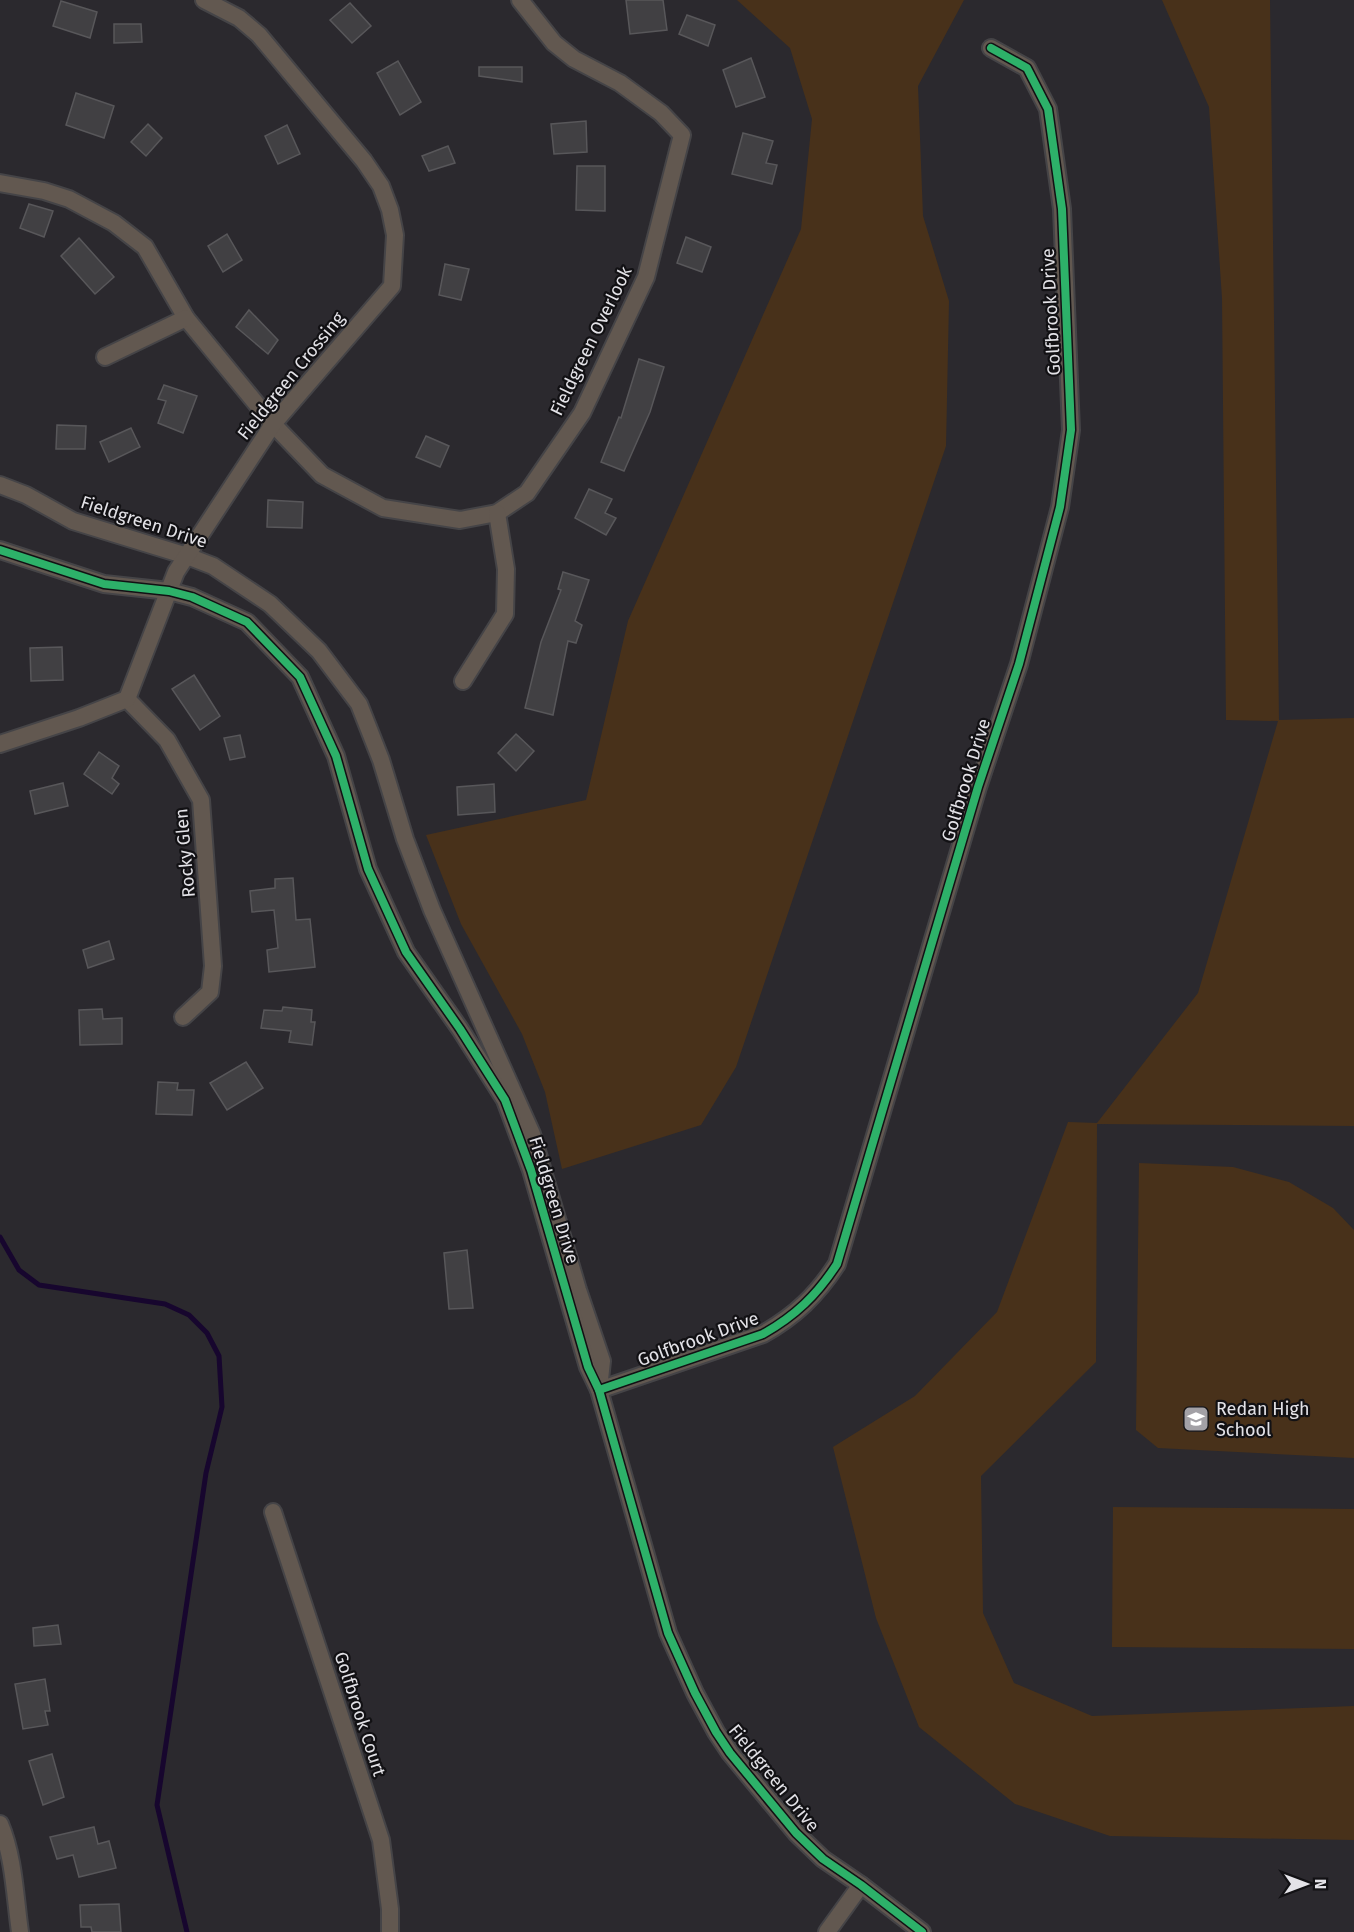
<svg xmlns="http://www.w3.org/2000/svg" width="1354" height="1932" viewBox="0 0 1354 1932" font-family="'Fira Sans',sans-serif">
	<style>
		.green { fill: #48311a }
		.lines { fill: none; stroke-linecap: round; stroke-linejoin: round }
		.stream { stroke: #17062e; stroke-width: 5 }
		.building { fill: #414043; stroke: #58575a; stroke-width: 1.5 }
		.minor-casing { stroke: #454447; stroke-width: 20 }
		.minor { stroke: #625850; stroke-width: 16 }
		.cycleway-casing { stroke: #121114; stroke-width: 11 }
		.cycleway { stroke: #2db169; stroke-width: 8 }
		.labels { text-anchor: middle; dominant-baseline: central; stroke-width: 4.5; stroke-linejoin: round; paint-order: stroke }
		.street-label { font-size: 18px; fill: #e3e2e7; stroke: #121114 }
		.poi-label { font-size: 18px; fill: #e3e2e7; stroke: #121114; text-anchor: start }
	</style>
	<rect width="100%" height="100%" fill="#2b292e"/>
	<g class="green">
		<path d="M737,0H964L918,86L923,216L949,301L946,446L736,1067L701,1125L562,1169L545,1092L522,1034L461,924L426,835L586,800L628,621L801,229L812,119L790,48Z"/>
		<path d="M1162,0H1270L1279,720L1354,718V1126L1097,1124L1096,1362L981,1476L983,1613L1014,1683L1092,1716L1354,1706V1840L1110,1836L1015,1804L919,1727L876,1618L833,1447L915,1396L997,1312L1068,1122L1097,1123L1198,993L1278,721L1226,720L1222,298L1209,107Z"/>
		<path d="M1139,1163L1233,1167L1289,1182L1333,1208L1354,1230V1458L1158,1448L1136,1430Z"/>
		<path d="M1113,1507L1354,1509V1649L1112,1647Z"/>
	</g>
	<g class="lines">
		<path class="stream" d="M0,1237L19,1270L39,1285L165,1304L189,1315L207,1333L219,1356L222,1407L206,1473L157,1805L187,1932"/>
	</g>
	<g class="building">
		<path d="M626,0H663L667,30L630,34Z"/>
		<path d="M61,1L97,12L90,38L53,26Z"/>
		<path d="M350,3L371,26L352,43L330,20Z"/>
		<path d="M687,15L715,25L708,46L679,34Z"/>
		<path d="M114,24H141L142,42L114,43Z"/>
		<path d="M751,58L765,97L736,107L723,70Z"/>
		<path d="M398,61L421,102L400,115L377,73Z"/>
		<path d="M479,67H522V82L479,76Z"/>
		<path d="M76,93L114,106L104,138L66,125Z"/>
		<path d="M586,121L587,152L554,154L551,124Z"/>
		<path d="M148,124L162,138L146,156L131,142Z"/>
		<path d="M287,125L300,154L278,164L265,136Z"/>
		<path d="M743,133L773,141L766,163L777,165L772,184L732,174Z"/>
		<path d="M448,146L455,163L429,171L422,156Z"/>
		<path d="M577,166H605V211L576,210Z"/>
		<path d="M29,204L53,211L44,237L20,228Z"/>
		<path d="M227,234L242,260L223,272L208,246Z"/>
		<path d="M686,237L711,247L702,272L677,263Z"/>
		<path d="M79,238L114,277L95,294L61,256Z"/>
		<path d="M445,264L469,269L461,300L439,295Z"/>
		<path d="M249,310L278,340L268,354L236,327Z"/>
		<path d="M639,359L664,367L650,412L624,471L601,462L619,417L621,418Z"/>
		<path d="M164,385L197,396L183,433L158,423L166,401L158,399Z"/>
		<path d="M57,425L86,426L85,449H56Z"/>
		<path d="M131,428L140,447L109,462L100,442Z"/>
		<path d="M426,436L449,446L440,467L416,457Z"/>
		<path d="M589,489L612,499L605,513L616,518L606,535L575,518Z"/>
		<path d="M268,500L303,502L302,528L267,527Z"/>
		<path d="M563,572L589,580L575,621L582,625L576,643L568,641L553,715L525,708L541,642L561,590L558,589Z"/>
		<path d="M62,647L63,680L31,681L30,648Z"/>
		<path d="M194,675L220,716L200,730L172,689Z"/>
		<path d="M516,734L534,751L516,771L498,753Z"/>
		<path d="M240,735L245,757L230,760L224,738Z"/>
		<path d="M99,752L119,766L112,778L119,784L112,794L84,774Z"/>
		<path d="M63,783L68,806L35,814L30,791Z"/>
		<path d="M494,784L495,812L458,815L457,787Z"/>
		<path d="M293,878L296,920L310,919L315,967L269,972L267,950L278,948L274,910L252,912L250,891L275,888V879Z"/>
		<path d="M109,941L114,959L88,968L83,950Z"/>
		<path d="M283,1007L312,1010L311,1022H315L312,1045L289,1042L291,1031L261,1028L264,1010L282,1011Z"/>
		<path d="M102,1009L103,1019L122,1018V1044L80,1045L79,1010Z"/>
		<path d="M246,1062L263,1088L227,1110L210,1083Z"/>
		<path d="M158,1082L178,1083L177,1090H194L192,1115L156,1114Z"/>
		<path d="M467,1250L473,1308L449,1309L444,1253Z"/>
		<path d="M58,1625L61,1644L34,1646L33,1628Z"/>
		<path d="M45,1679L50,1711H45L48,1725L23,1729L15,1684Z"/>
		<path d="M52,1754L64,1797L43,1805L29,1761Z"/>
		<path d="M94,1827L98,1844L109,1841L116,1868L79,1877L73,1855L57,1859L50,1837Z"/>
		<path d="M119,1904L121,1932H92L91,1927H81L80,1905Z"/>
	</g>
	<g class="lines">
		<g class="minor-casing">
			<g id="minor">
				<path d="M0,183L44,191L69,199L114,223L145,247L186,318L273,424L322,475L383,508L460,520L497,513L527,493L582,413L646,277L682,135L661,113L620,83L574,59L554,43L520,0"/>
				<path d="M105,357L186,318"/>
				<path d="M0,485L26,495L73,521L187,556L213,566L270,604L319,651L359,704L381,760L405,839L432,910L532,1134L578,1290L602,1361L599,1389"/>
				<path d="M0,550L104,584L169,591L192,597L247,622L300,677L336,756L368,869L406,952L460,1029L505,1100L531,1170L588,1367L599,1390L668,1633L695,1693L716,1732L730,1753L796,1833L823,1859L861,1885L922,1932"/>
				<path d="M463,681L505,614L506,569L497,513"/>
				<path d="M127,699L167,740L201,800L213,966L210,992L183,1017"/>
				<path d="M0,744L79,718L127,699L176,572L273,424L392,286L395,235L390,210L381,186L364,161L259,35L239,18L204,0"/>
				<path d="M599,1390L763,1334C795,1316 817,1295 837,1264L978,787L1019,664L1060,507L1071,430L1062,209L1048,109L1027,68L991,48"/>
				<path d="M273,1512L381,1840L390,1909V1932"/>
				<path d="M0,1824C14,1857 15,1897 20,1932"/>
				<path d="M827,1932L861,1885"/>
			</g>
		</g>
		<use href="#minor" class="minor"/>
		<g class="cycleway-casing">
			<g id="cycleway">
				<path d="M0,550L104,584L169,591L192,597L247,622L300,677L336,756L368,869L406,952L460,1029L505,1100L531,1170L588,1367L599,1390L668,1633L695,1693L716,1732L730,1753L796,1833L823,1859L861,1885L922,1932"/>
				<path d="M599,1390L763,1334C795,1316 817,1295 837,1264L978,787L1019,664L1060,507L1071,430L1062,209L1048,109L1027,68L991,48"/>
			</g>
		</g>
		<use href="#cycleway" class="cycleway"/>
	</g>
	<defs>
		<g id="school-square" transform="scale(1.35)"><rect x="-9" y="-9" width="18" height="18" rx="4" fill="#a3a1a6" stroke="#121114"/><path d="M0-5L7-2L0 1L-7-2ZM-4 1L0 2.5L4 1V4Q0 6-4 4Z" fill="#fff"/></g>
	</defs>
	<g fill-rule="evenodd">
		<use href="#school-square" x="1196" y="1419"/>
	</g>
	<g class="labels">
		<g class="street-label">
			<text transform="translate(1051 312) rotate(-93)">Golfbrook Drive</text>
			<text transform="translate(591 341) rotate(-64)">Fieldgreen Overlook</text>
			<text transform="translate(291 376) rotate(-51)">Fieldgreen Crossing</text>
			<text transform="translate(144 522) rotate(18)">Fieldgreen Drive</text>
			<text transform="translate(966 780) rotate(-73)">Golfbrook Drive</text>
			<text transform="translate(185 853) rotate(-95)">Rocky Glen</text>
			<text transform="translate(554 1200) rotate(73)">Fieldgreen Drive</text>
			<text transform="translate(698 1339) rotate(-20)">Golfbrook Drive</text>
			<text transform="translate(360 1714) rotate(72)">Golfbrook Court</text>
			<text transform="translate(774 1778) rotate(51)">Fieldgreen Drive</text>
		</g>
		<g class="poi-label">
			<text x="1216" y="1409">Redan High<tspan x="1216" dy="21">School</tspan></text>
		</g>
	</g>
	<g transform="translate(1306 1884) rotate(90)" stroke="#121114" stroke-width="4.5" paint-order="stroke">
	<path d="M0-4.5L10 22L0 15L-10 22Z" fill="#e3e2e7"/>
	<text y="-9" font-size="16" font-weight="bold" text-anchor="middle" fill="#e3e2e7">N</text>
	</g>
</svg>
